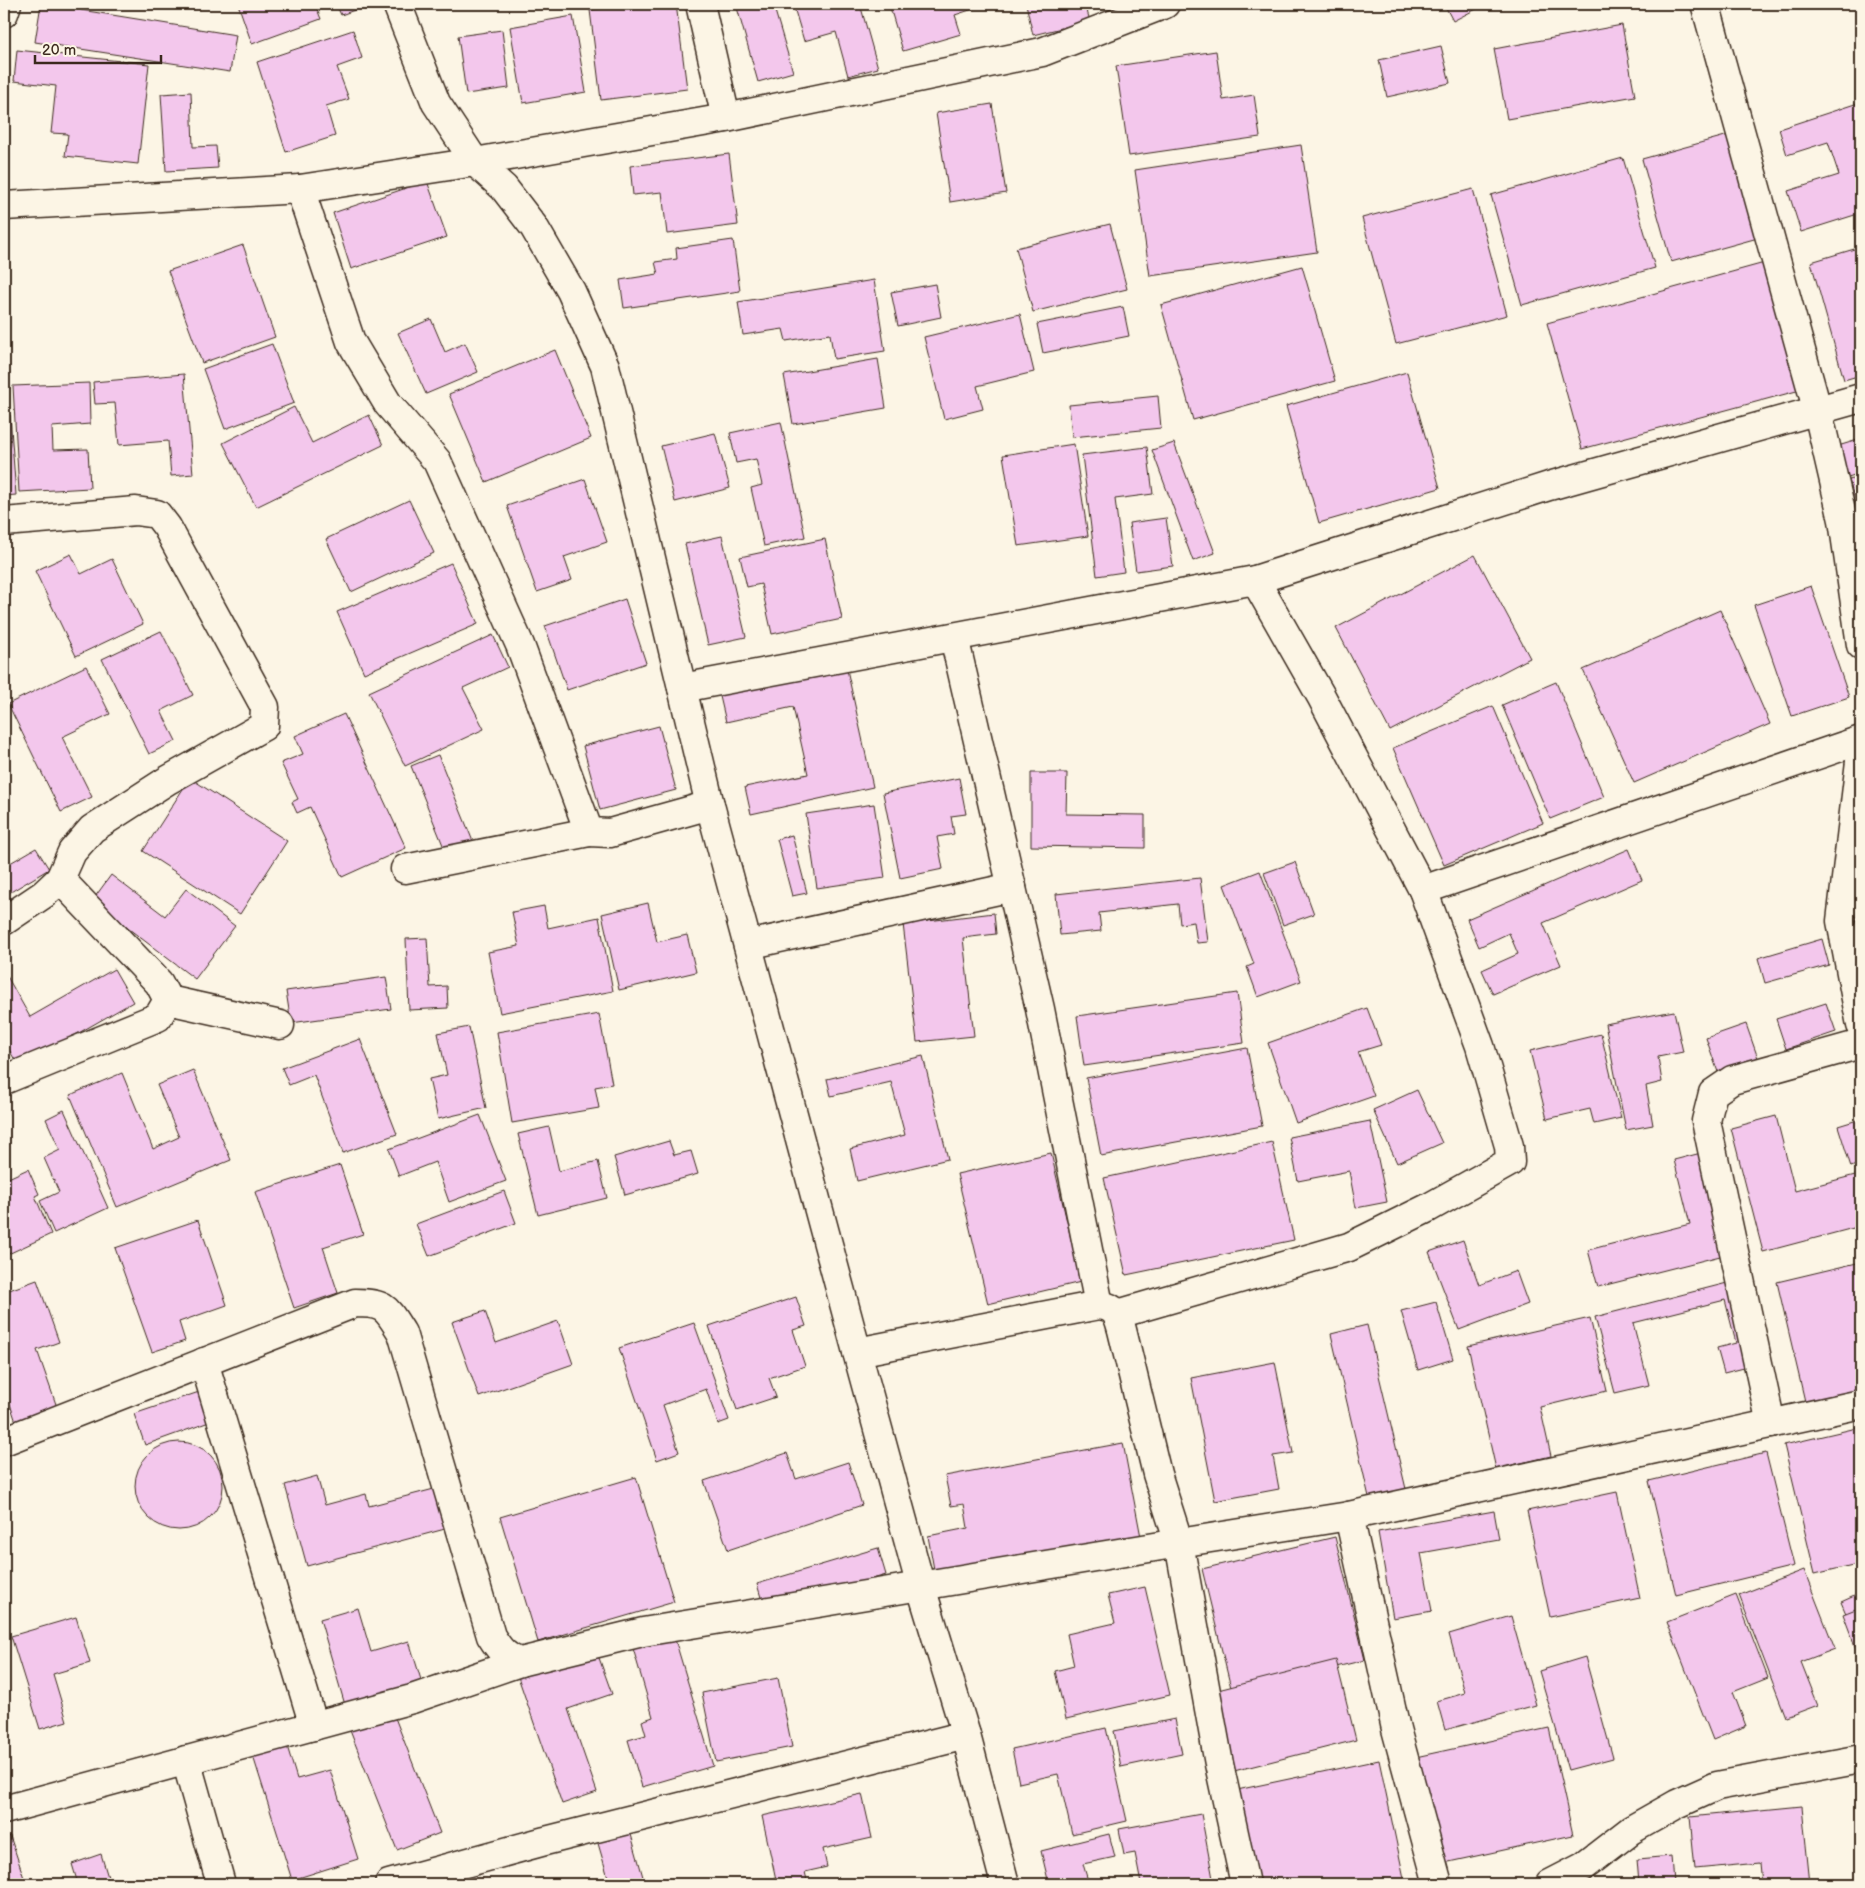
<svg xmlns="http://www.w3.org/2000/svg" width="1865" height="1888" viewBox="0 0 1865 1888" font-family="'Balsamiq Sans',sans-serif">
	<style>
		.building { fill: #f3c7ec; stroke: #3b2a1e }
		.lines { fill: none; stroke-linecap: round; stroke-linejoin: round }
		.street-casing { stroke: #3b2a1e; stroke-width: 31 }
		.street { stroke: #fcf5e5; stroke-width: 28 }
	</style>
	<rect width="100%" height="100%" fill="#fcf5e5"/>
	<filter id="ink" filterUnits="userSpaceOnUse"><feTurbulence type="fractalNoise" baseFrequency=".02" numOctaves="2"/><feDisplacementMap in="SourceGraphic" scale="10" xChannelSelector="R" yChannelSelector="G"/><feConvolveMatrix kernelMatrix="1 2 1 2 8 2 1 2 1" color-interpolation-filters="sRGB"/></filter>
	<g filter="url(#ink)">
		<g class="building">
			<path d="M41,4H82L81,10L236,35L230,72L35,42Z"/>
			<path d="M238,4H315L321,19L252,44Z"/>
			<path d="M336,4H371L341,15Z"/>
			<path d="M639,4H676L687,89L601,100L590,10Z"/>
			<path d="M736,4H773L793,72L758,82Z"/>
			<path d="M793,4H860L878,68L848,76L836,32L804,41Z"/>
			<path d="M889,4H972L973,9L955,15L961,34L903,51Z"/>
			<path d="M1026,4H1085L1090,21L1033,35Z"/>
			<path d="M1444,4H1486L1453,21Z"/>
			<path d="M573,16L586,92L523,103L510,27Z"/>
			<path d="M1622,25L1635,96L1507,119L1494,49Z"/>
			<path d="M353,30L362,58L337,67L349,99L326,106L335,136L286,152L257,62Z"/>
			<path d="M502,30L509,88L466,94L458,36Z"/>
			<path d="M1441,46L1450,83L1387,97L1379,60Z"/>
			<path d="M17,50L149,64L138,164L65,156L68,134L51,133L56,86L14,81Z"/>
			<path d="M1216,51L1223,100L1254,95L1260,137L1129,156L1116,66Z"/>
			<path d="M191,92L193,147L216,146L218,168L166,171L161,94Z"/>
			<path d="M1861,102V213L1801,232L1788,191L1839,175L1828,142L1787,155L1779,129Z"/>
			<path d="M992,104L1006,193L950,202L936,113Z"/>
			<path d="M1736,133L1765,236L1671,262L1642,159Z"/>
			<path d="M1301,145L1317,252L1150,276L1135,170Z"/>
			<path d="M729,154L738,225L667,234L662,192L633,195L630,166Z"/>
			<path d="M1623,158L1655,268L1522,305L1491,195Z"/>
			<path d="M427,181L447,237L351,269L333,213Z"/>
			<path d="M1473,189L1507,315L1396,344L1362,218Z"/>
			<path d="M1110,224L1127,289L1033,312L1016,248Z"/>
			<path d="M733,240L740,291L624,308L620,280L658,274L655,262L677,259L676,248Z"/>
			<path d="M243,245L275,337L202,363L168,271Z"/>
			<path d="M1861,247V375L1844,380L1811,262Z"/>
			<path d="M1768,262L1804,389L1582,449L1547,323Z"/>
			<path d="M1302,266L1335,381L1193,420L1161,305Z"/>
			<path d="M874,280L885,351L834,359L830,334L786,341L783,329L743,335L738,302Z"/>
			<path d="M935,284L941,317L898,326L891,292Z"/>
			<path d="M1123,307L1129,336L1043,353L1037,324Z"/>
			<path d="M1020,314L1034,372L977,386L983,409L944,419L924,337Z"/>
			<path d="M431,319L445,352L465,343L478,372L426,394L398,333Z"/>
			<path d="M272,344L294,403L225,429L203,369Z"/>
			<path d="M555,350L591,438L486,482L449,394Z"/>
			<path d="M878,359L886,408L793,424L784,375Z"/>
			<path d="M1407,372L1440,488L1319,523L1286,406Z"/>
			<path d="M184,374L193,474L171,476L168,441L119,445L115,403L95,404L93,382Z"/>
			<path d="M89,383L90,424L52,427L53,450L88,449L90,488L19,492L13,386Z"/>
			<path d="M1158,396L1161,428L1072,437L1069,405Z"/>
			<path d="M294,407L312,443L369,415L383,445L256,507L223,443Z"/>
			<path d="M4,415H10L16,495L4,496Z"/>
			<path d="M781,422L805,537L764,546L751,488L762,485L756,459L736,463L730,433Z"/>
			<path d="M715,433L730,488L675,502L661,446Z"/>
			<path d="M1861,439V473L1848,477L1838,446Z"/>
			<path d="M1174,443L1215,553L1193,561L1152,450Z"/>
			<path d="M1074,444L1088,536L1018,546L1003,455Z"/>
			<path d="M1147,447L1153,494L1115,499L1124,572L1097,576L1082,455Z"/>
			<path d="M1861,477V521L1849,480Z"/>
			<path d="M585,479L607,542L564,557L572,580L537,592L507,506Z"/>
			<path d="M409,500L434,553L351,592L326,539Z"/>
			<path d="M1166,518L1173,566L1136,571L1129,523Z"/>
			<path d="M722,536L746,637L708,645L685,544Z"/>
			<path d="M825,539L842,619L772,634L761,584L747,587L740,557Z"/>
			<path d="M71,554L81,574L112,559L143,624L76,656L35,571Z"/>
			<path d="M1475,555L1530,658L1390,731L1336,628Z"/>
			<path d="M451,563L478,624L364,673L337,612Z"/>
			<path d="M1811,586L1849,697L1792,716L1754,605Z"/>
			<path d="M625,599L646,663L567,690L545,626Z"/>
			<path d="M1720,610L1770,724L1634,783L1583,670Z"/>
			<path d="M161,631L193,695L161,711L176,741L149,754L102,659Z"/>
			<path d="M493,635L508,667L463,688L484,729L405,766L369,692Z"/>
			<path d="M846,665L873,787L751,814L745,787L808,774L793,707L726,722L719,692Z"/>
			<path d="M86,666L110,714L62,737L92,797L61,812L8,704Z"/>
			<path d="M1556,682L1604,797L1550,819L1502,705Z"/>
			<path d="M1493,706L1543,823L1444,865L1393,748Z"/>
			<path d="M344,714L406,848L342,877L310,807L297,813L292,802L298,799L281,763L303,754L295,736Z"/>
			<path d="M659,726L676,790L600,810L583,746Z"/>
			<path d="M438,755L474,844L447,855L411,766Z"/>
			<path d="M1031,773H1067L1066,814L1145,815V848L1031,846Z"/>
			<path d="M190,778L287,841L240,914L143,851Z"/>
			<path d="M959,778L966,814L951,816L954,834L937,837L943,869L900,878L883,793Z"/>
			<path d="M874,804L885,878L817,888L806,814Z"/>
			<path d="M792,835L807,893L792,896L777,839Z"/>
			<path d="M36,848L49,869L4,896V863L5,866Z"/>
			<path d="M1629,849L1642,880L1543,923L1561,965L1493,994L1482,970L1518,954L1509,933L1479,947L1467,919Z"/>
			<path d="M1295,862L1314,914L1283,925L1264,873Z"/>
			<path d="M1260,871L1301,981L1258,997L1247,967L1254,964L1224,885Z"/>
			<path d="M111,875L165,916L186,889L235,926L195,979L92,901Z"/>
			<path d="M1200,878L1208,942L1197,943L1194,922L1180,924L1178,904L1099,913L1101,931L1060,935L1056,894Z"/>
			<path d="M648,903L657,942L687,935L696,972L619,990L602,914Z"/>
			<path d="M544,906L548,928L599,917L613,991L500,1013L488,952L519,946L512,912Z"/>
			<path d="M994,913L996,934L963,938L974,1036L917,1042L903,924Z"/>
			<path d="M427,938L430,987L447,986L448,1008L409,1010L406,939Z"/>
			<path d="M1822,939L1829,965L1765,983L1758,958Z"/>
			<path d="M114,969L133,1002L19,1067L4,1041V971L30,1017Z"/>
			<path d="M386,977L391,1009L291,1023L286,991Z"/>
			<path d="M1237,993L1244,1043L1084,1066L1077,1016Z"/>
			<path d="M1826,1003L1836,1032L1786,1049L1776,1019Z"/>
			<path d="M1367,1008L1381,1045L1358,1052L1374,1096L1296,1123L1268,1043Z"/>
			<path d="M1674,1011L1683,1052L1658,1057L1662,1082L1646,1086L1653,1125L1626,1130L1605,1024Z"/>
			<path d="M599,1014L612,1084L595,1087L599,1108L512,1123L497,1032Z"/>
			<path d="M1746,1024L1759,1061L1719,1075L1706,1038Z"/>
			<path d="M469,1027L486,1108L438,1119L429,1079L447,1075L438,1033Z"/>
			<path d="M1601,1034L1621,1118L1594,1124L1590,1109L1547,1119L1530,1051Z"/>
			<path d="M360,1039L397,1134L343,1153L314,1075L289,1085L282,1068Z"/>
			<path d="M1247,1048L1262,1126L1101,1156L1086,1078Z"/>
			<path d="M923,1056L948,1159L857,1181L850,1149L905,1135L891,1082L831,1096L827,1079Z"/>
			<path d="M193,1070L231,1160L117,1207L70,1095L122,1073L153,1149L179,1137L157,1085Z"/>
			<path d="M1417,1090L1442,1143L1397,1163L1373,1110Z"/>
			<path d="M64,1110L108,1208L54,1233L40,1201L59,1192L44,1158L60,1150L46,1119Z"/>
			<path d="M480,1115L506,1181L449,1202L435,1162L399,1176L389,1149Z"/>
			<path d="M1776,1116L1795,1191L1859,1174L1861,1226L1763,1252L1731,1128Z"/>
			<path d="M1861,1119V1163L1851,1167L1838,1126Z"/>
			<path d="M1370,1121L1387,1202L1356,1208L1349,1171L1298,1181L1289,1137Z"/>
			<path d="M549,1127L559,1171L598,1161L607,1198L538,1215L518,1134Z"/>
			<path d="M669,1141L674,1155L691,1151L698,1174L625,1195L614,1157Z"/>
			<path d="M1272,1142L1294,1240L1126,1275L1104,1178Z"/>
			<path d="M1051,1153L1081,1282L988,1304L957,1174Z"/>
			<path d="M1701,1153L1728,1254L1598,1287L1588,1250L1690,1224L1674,1160Z"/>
			<path d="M340,1165L363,1234L323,1247L338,1293L294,1308L255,1192Z"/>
			<path d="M28,1169L39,1194L35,1196L51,1234L4,1256V1180Z"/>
			<path d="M504,1191L516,1223L429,1256L416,1224Z"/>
			<path d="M198,1220L227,1305L179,1322L185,1341L152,1352L115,1248Z"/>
			<path d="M1463,1240L1479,1285L1516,1271L1528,1304L1459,1330L1429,1252Z"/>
			<path d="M1861,1262V1396L1807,1410L1777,1282Z"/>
			<path d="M37,1280L59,1342L37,1350L58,1410L17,1425L4,1386V1292Z"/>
			<path d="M1731,1282L1752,1366L1724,1373L1717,1348L1736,1343L1725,1300L1633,1323L1649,1385L1615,1393L1595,1317Z"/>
			<path d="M796,1297L806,1326L793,1330L805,1366L769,1378L776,1397L737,1410L709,1326Z"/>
			<path d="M1436,1302L1453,1359L1418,1370L1401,1311Z"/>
			<path d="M485,1311L496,1343L558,1321L573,1364L479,1397L452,1322Z"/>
			<path d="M1590,1318L1607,1391L1540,1407L1551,1456L1496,1469L1468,1346Z"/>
			<path d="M694,1323L729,1420L718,1424L706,1389L663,1405L679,1452L657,1460L619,1348Z"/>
			<path d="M1367,1325L1406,1489L1369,1497L1331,1334Z"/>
			<path d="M1275,1362L1293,1453L1273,1456L1279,1489L1215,1501L1191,1378Z"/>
			<path d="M202,1391L212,1421L145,1445L134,1414Z"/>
			<path d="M1861,1427V1563L1815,1574L1784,1445Z"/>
			<circle cx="179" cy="1486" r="44"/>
			<path d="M1123,1443L1141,1537L935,1575L928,1536L968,1528L964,1504L951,1506L945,1476Z"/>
			<path d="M787,1453L796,1479L848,1462L862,1505L728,1550L704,1481Z"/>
			<path d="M1766,1453L1794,1566L1676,1595L1649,1481Z"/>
			<path d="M317,1476L325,1505L366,1494L369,1506L434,1489L445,1529L307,1566L285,1485Z"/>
			<path d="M636,1477L674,1602L538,1642L500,1517Z"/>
			<path d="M1617,1492L1640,1598L1550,1617L1527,1511Z"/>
			<path d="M1494,1511L1499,1539L1421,1553L1432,1611L1393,1618L1378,1532Z"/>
			<path d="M1335,1537L1365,1660L1232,1692L1202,1569Z"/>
			<path d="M878,1548L886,1575L765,1611L757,1584Z"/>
			<path d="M1804,1570L1835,1649L1801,1662L1818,1705L1786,1717L1739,1595Z"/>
			<path d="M1145,1587L1170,1695L1066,1719L1055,1671L1074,1666L1067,1634L1115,1623L1108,1595Z"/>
			<path d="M1861,1593V1627L1853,1630L1841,1602Z"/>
			<path d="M1736,1595L1768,1678L1733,1692L1746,1726L1713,1740L1667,1622Z"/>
			<path d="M1861,1607V1662L1843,1614Z"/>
			<path d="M358,1608L371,1652L409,1641L422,1683L345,1705L320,1619Z"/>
			<path d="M1511,1616L1536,1705L1445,1730L1437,1701L1465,1693L1449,1634Z"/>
			<path d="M76,1617L90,1663L53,1674L67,1721L40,1729L11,1636Z"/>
			<path d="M671,1626L713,1766L642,1787L628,1740L646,1735L642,1721L653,1717L630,1638Z"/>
			<path d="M594,1644L612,1694L568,1709L597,1792L562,1804L516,1671Z"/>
			<path d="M1585,1657L1613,1758L1568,1770L1539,1671Z"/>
			<path d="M1336,1660L1356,1740L1230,1772L1210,1692Z"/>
			<path d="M778,1678L792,1747L716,1762L702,1693Z"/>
			<path d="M392,1710L440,1833L397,1850L349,1728Z"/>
			<path d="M1175,1719L1182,1754L1121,1767L1114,1731Z"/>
			<path d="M1106,1728L1127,1821L1072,1834L1058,1774L1019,1783L1012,1749Z"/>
			<path d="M1549,1728L1573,1835L1435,1865L1411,1758Z"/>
			<path d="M287,1746L297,1779L330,1770L358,1859L292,1880L253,1756Z"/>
			<path d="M1379,1760L1405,1883L1256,1884L1237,1790Z"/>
			<path d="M862,1794L872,1838L823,1849L827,1867L805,1872L808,1884H777L762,1816Z"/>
			<path d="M1802,1806L1810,1884H1761L1759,1863L1695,1869L1690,1817Z"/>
			<path d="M1201,1814L1214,1884H1141L1135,1853L1124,1855L1119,1829Z"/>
			<path d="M630,1831L645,1884H610L597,1840Z"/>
			<path d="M1109,1834L1115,1857L1083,1864L1089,1884H1049L1041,1851Z"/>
			<path d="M10,1836L26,1884H4V1838Z"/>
			<path d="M101,1854L110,1884H78L72,1864Z"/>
			<path d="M1672,1856L1674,1884H1639L1637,1859Z"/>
		</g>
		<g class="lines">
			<g class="street-casing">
				<g id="street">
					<path d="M397,4L436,103L475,162L504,188L534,227L571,291L605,366L710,805L857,1352L921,1587L966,1735L1005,1884"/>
					<path d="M700,4L726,118"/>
					<path d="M1706,7L1818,412L1843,520L1861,645"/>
					<path d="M4,13L7,4"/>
					<path d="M300,189L351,342L388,404L437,461L520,645L589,832L610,833L710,805"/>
					<path d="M4,206L300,189L475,162L726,118L1042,52L1165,4"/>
					<path d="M4,522L136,511L157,514L167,527L265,707L264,726L168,780L92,829L72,852L60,879L44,894L4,921"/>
					<path d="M954,637L1040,1009L1099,1305"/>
					<path d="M682,688L1255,580L1549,486L1861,398"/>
					<path d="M1861,753L1841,921L1861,1025"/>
					<path d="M405,869L589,832"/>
					<path d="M1423,890L1861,740"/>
					<path d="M748,945L1012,887"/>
					<path d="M168,1000L280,1025"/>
					<path d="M4,1080L158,1017L168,1000L159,983L60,879"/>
					<path d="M1118,1314L1349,1247L1428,1208L1510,1162L1509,1146L1480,1046L1423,890L1321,696L1255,580"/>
					<path d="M857,1352L1099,1305C1116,1307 1118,1315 1122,1330L1157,1474L1179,1543L1349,1516L1861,1404"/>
					<path d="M204,1362L314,1726"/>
					<path d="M1771,1424L1706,1121L1713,1093L1732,1080L1861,1044"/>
					<path d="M4,1441L355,1303C386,1303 386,1308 402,1333L491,1636C499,1649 505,1657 520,1662L643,1632L1179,1543L1219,1764L1245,1884"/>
					<path d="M1349,1516L1396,1729L1438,1884"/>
					<path d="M186,1760L221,1884"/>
					<path d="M4,1810L412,1699L520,1662"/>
					<path d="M389,1884L545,1841L966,1735"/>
					<path d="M1550,1884L1583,1867L1631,1830L1677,1804L1717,1786L1861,1759"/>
				</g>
			</g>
			<use href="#street" class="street"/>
		</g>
	</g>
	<rect width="1865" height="1888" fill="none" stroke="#fcf5e5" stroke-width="20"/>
	<rect x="10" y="10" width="1845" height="1868" fill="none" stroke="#3b2a1e" stroke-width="2" filter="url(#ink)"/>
	<path d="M35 55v8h126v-8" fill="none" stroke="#3b2a1e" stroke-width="2.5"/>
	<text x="42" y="55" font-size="15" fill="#3b2a1e" stroke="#fcf5e5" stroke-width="4" paint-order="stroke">20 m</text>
</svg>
